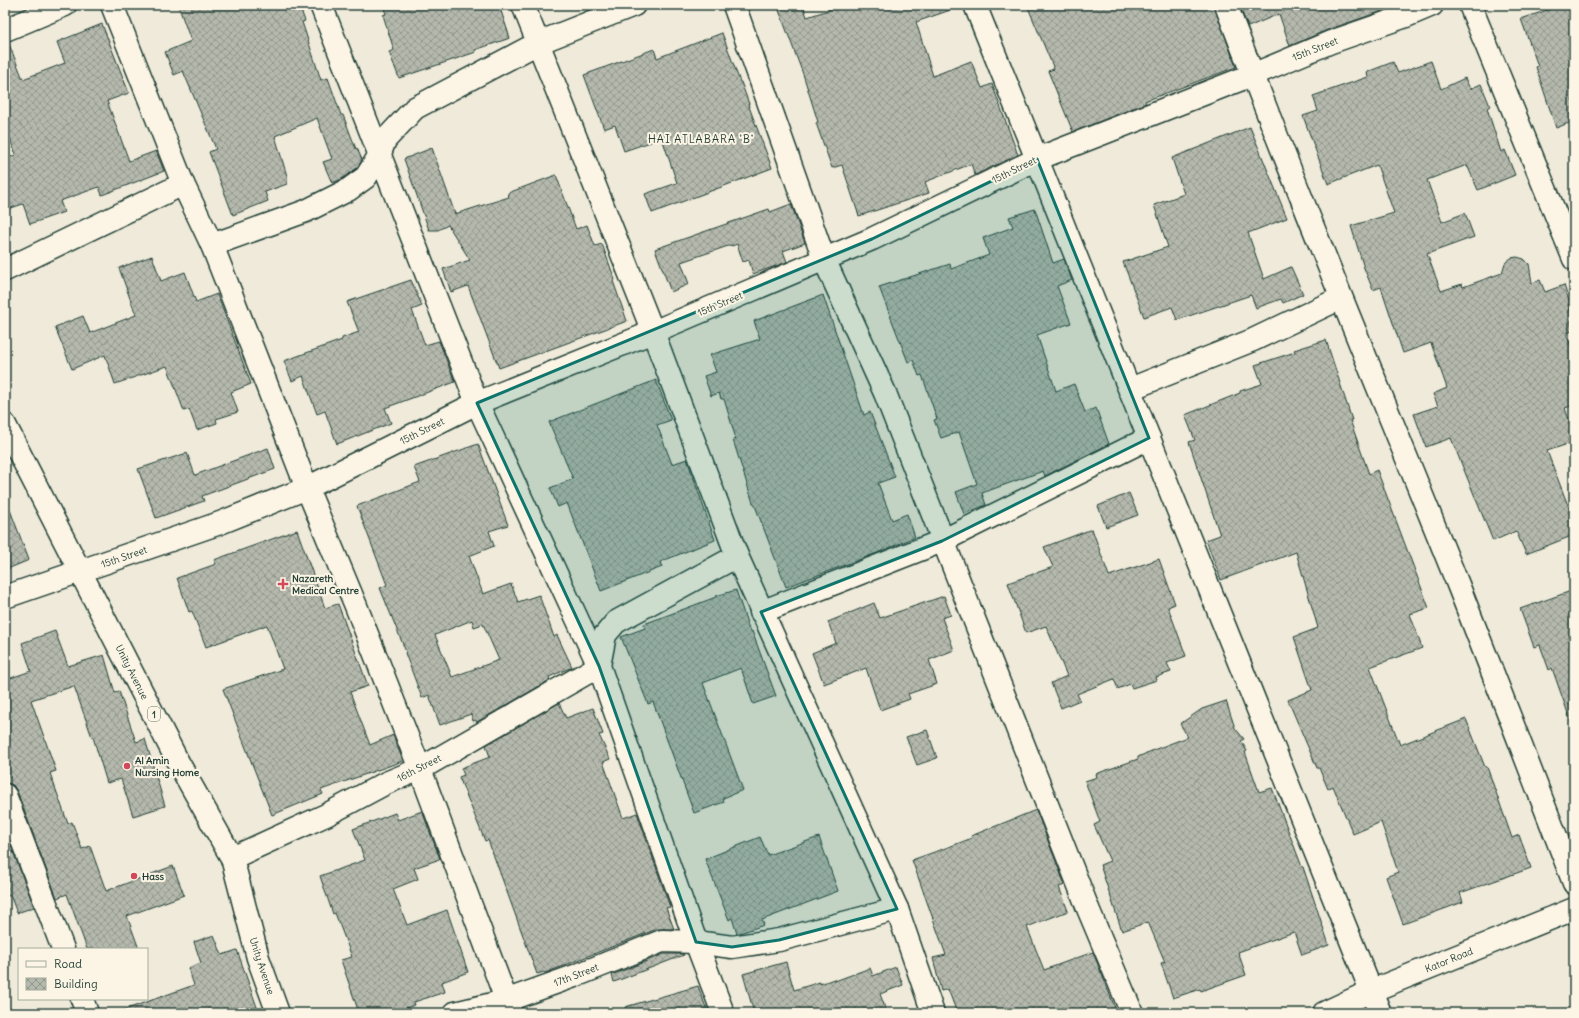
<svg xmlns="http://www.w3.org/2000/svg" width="1579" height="1018" viewBox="0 0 1579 1018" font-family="Delius,sans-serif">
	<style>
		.building { fill: url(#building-cross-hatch); stroke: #1f3d34; fill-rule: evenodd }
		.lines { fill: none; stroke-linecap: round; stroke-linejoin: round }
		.minor-casing { stroke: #1f3d34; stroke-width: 25 }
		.secondary-casing { stroke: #1f3d34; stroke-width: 25 }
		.primary-casing { stroke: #1f3d34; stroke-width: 25 }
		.minor { stroke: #fcf5e5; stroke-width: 22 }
		.secondary { stroke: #fcf5e5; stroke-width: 22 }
		.primary { stroke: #fcf5e5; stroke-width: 22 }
		.marked { fill: #0f766e; fill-opacity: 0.2; stroke: #0f766e; stroke-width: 3; stroke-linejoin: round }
		.poi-dot { fill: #d1495b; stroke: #fcf5e5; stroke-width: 1.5 }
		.labels { text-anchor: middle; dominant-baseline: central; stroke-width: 4; stroke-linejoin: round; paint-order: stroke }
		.shield { fill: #fcf5e5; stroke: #617469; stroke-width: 1 }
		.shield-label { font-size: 9px; font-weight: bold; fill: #1f3d34 }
		.street-label { font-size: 10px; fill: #1f3d34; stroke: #fcf5e5 }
		.poi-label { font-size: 10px; font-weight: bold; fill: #1f3d34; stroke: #fcf5e5; text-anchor: start }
		.neighbourhood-label { font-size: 11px; letter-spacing: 1px; fill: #1f3d34; stroke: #fcf5e5 }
	</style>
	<defs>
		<pattern id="building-cross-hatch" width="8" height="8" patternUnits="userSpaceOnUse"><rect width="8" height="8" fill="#b5b9ad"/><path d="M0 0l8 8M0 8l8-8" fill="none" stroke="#93988e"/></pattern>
	</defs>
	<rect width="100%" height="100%" fill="#efeada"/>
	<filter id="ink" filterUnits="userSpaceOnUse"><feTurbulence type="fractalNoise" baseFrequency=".025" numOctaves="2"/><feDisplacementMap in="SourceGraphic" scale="8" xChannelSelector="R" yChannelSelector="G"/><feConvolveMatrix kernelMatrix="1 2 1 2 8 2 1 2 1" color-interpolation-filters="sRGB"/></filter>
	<g filter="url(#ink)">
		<g class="building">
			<path d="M178,5H299L305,21L302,22L321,80L328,78L341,115H343L356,149L357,148L362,160L357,168L344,178L332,183L323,162L332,159L317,118L275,136L287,176V184L265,192L268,201L233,215L209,152L216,149L183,71L174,75L165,52L191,41Z"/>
			<path d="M383,5H499L510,38L475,50L476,52L399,78L389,52L394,50L383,15L386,14Z"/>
			<path d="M777,5H803L807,17L844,5H955L956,8L916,22L933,76L971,61L982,88L992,84L1018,155L975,175L971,164L925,182L929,193L859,216L842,165L832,168L816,123L818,122L803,74Z"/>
			<path d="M1027,5H1214L1236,67L1145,101L1146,103L1073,132L1048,71L1054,69Z"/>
			<path d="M1239,5H1396L1397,6L1327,30L1290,46L1279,14L1248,27Z"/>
			<path d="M1562,5H1574V121L1556,128L1536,67L1538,66L1521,19Z"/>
			<path d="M102,24L129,93L107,101L129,161L156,151L164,171L102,195L99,187L60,201L64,212L30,224L23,204L5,210V159L16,155L5,126V42H8L23,79L65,63L57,42Z"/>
			<path d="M722,33L740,82H741L749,104H748L772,168L652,213L645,194L677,183L662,138L624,151L615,125L604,129L584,75L654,49L657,58Z"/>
			<path d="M1431,61L1441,89L1465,78L1470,89L1481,84L1490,106L1487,108L1501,152L1505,150L1515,175L1478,190L1467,165L1427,180L1442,222L1465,213L1474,237L1427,254L1441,291L1462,284L1463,287L1502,273L1505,263L1511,258L1517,257L1524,259L1529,264L1532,283L1540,280L1545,292L1564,285L1570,304L1568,305L1573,319L1570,321L1573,331L1566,333L1574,355V405L1565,408L1574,434V442L1547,451L1574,521V535L1526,554L1516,531L1493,541L1451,438L1426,447L1414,414L1438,406L1433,394L1447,388L1431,343L1403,353L1381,287L1373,290L1364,268L1351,226L1394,213L1377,165L1328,184L1303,116L1318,111L1313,96L1368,77L1367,72L1393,62L1398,73Z"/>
			<path d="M1250,127L1287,218L1248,233L1264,279L1291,267L1303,294L1283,303L1281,299L1256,308L1251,295L1177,320L1172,307L1144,317L1123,262L1168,247L1154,205L1184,194L1172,158Z"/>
			<path d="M432,148L455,214L509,197L508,193L556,175L576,229L587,225L595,246L602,244L615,280L613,281L627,321L499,368L468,286L451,292L443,269L470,260L448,225L438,230H429L404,159Z"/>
			<path d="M791,204L805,243L783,251L787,262L753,274L749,260L743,262L737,244L732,246L731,245L681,262L689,284L671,292L655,249L769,209L770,212Z"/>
			<path d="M1035,209L1053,263L1064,259L1072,280L1057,286L1071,323L1037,335L1056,391L1074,384L1085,412L1096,408L1109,444L1045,476L1043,471L982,493L986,505L964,514L956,492L977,484L959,432L941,438L934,420L937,419L922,375L919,376L913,360L908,362L879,287L950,264L951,269L989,255L983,238L1013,227L1009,217Z"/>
			<path d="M152,256L161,281L185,272L196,302L217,294L251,384L231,392L238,412L216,419L217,423L197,430L189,409L184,411L167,366L115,384L105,355L72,369L55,327L83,316L90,333L136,315L119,268Z"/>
			<path d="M411,280L422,306L412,310L425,345L439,341L455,382L385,408L391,423L337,444L325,411L317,414L303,376L292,381L284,361L342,340V338L359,332L347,302Z"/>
			<path d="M823,295L864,415L870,412L895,477L878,483L892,520L907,514L915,537L877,553L786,587L754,503H753L733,440L736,439L724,399H721L719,393L711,396L704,376L716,372L710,355L760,339L754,321Z"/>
			<path d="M1326,340L1352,420H1350L1369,474L1377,470L1429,608L1410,614L1422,648L1370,667L1400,745L1466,719L1485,767H1487L1512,838L1519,835L1531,868L1460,893L1463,902L1403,924L1386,877L1398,872L1381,822L1353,834L1333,786L1328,789L1319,768H1317L1288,700L1312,690L1294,637L1318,628L1296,552L1221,580L1206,540L1220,535L1189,442L1195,440L1185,415L1240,393V391L1262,384L1255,365L1295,352L1294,350Z"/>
			<path d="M656,380L671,420L657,425L672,464L687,459L715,540L660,562L662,567L601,591L567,503L558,507L550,488L573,479L549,422Z"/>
			<path d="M478,444L508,525L489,531L494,546L469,556L483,594L511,584L518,602L539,595L554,637L557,635L572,667L549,677L550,680L477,722L476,720L473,721L471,714L440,725L429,695L422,698L405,653L406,652L380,588L387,585L357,506L420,482L414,467ZM472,620L474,627L483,624L499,660L452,677L435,635Z"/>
			<path d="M268,448L275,469L202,496L204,501L156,518L138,469L187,453L195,475Z"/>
			<path d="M1129,493L1138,515L1106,527L1098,506Z"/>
			<path d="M5,502H7L29,560L5,570Z"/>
			<path d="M1092,529L1109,576L1159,559L1175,604L1168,607L1186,656L1167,663L1171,672L1156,677L1157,680L1132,688L1130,684L1118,689L1114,679L1077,694L1080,700L1061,708L1051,683L1067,676L1046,626L1026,633L1008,583L1053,567L1044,547Z"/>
			<path d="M297,530L325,608L338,604L368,686L350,692L370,745L393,735L403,761L321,790L323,794L272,815L223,689L283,669L267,625L206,647L192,611L189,612L177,578L216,564L214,560Z"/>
			<path d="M736,590L750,632L752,631L776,696L753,704L741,668L703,683L743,790L723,798L724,802L694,813L653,702L648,704L621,637L645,628L644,624L716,597V596Z"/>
			<path d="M1574,590V721L1571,722L1552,668L1549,670L1540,645L1534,647L1520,609Z"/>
			<path d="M944,596L951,615L942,618L954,650L929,660L937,684L908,694L910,699L880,710L866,668L824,684L812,653L836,643L828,622L874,603L880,618Z"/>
			<path d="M55,631L68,666L104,655L115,693L119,691L136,742L145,739L165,806L133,816L121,779L107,783L93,737H92L74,686L31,700L56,771L50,773L68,824L72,822L82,849L90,846L106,891L173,866L184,895L127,916L139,949H87L67,894L57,898L17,791L13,785L5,783V680L31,671L22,643Z"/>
			<path d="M1226,701L1235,728L1244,739L1241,741L1247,751L1245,752L1259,792L1272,788L1302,867H1303L1329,945L1302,955L1294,932L1238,952L1246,975L1201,991L1200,989L1173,998L1161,963L1165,962L1148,922L1122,931L1100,865L1110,861L1094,825L1100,822L1085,781L1097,777L1096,774L1104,771L1138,759V757L1156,749L1188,737L1180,724L1202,709Z"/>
			<path d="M559,703L566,718L593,708L603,734L599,735L610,759L603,762L623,818L637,813L670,907L666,908L674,929H657L545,973L544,972L537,974L488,840L485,841L459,777L464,775L461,768L490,757L486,745Z"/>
			<path d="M927,730L937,758L917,765L906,737Z"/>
			<path d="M1036,810L1065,885L1059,887L1068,911L1027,927L1044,970L1093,952L1117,1013H957L948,989L941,991L933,958L946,955L912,860L954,845L972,838L971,836Z"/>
			<path d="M422,811L440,859L414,868L418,879L393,889L407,925L447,910L468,972L442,982L445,992L414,1002L415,1005L390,1013H359L341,960L352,957L335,913L333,914L320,876L365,860L353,829L395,813L398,820Z"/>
			<path d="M5,830L34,907L17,913L10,895L5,898Z"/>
			<path d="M760,837L768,855L819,837L838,891L762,920L764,925L737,934L732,918L729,920L705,859Z"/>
			<path d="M214,935L222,955L237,950L259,1013H124V1010L194,985L188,968L201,963L194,942Z"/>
			<path d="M664,954H683L684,955L614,982L612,975Z"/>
			<path d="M786,962L794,990L820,982V984L834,979L835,981L870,968L873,976L896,967L903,985L880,994L887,1013H754L743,974Z"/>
			<path d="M698,986L708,1013H626L625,1007Z"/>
		</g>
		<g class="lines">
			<g class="minor-casing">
				<g id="minor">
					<path d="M112,5L183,184L212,245L307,488L356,606L420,769L511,1013"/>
					<path d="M321,5L477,403L599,666L696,942L723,1013"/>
					<path d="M523,5L653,332L737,556L897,909L933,1013"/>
					<path d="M734,5L824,259L885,393L1089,911L1132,1013"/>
					<path d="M975,5L1380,1013"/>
					<path d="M1226,5C1300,201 1381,393 1459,587C1498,685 1536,785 1574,883"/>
					<path d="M1470,5L1574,259"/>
					<path d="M5,30L65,5"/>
					<path d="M212,245L306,211L348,190L366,177L379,156L385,140L415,108L538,43L634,5"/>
					<path d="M5,270L183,184"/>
					<path d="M1130,389L1253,340L1341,298"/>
					<path d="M5,597L220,523L307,488L477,403L653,332L872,239L1037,159L1252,75L1331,42L1406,16L1432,5"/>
					<path d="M761,612L942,541L1149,438"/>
					<path d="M5,795L63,949"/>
					<path d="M232,858L326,815L386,783L420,769L599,666L605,635L616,622L737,556"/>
					<path d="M82,999L87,1013"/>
					<path d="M455,1013L505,1001L580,974L662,941L696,942L732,947L779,940L897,909"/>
				</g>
			</g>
			<g class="secondary-casing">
				<path id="secondary" d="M1324,1013L1371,991L1574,909"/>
			</g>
			<g class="primary-casing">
				<path id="primary" d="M5,425L179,764L232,858L258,958L278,1013"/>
			</g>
			<use href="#minor" class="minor"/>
			<use href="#secondary" class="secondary"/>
			<use href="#primary" class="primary"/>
		</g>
	</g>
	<path class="marked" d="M1037,159L1149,438L942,541L761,612L897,909L779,940L732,947L696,942L599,666L477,403L872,239Z"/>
	<g class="poi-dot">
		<path d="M281 578h4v4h4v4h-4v4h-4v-4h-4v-4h4z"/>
		<circle cx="127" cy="766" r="4"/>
		<circle cx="134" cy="876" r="4"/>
	</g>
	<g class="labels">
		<rect class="shield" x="148" y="707" width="12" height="14" rx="3"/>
		<g class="shield-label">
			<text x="154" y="714">1</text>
		</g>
		<g class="street-label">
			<text transform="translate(1315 49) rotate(-22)">15th Street</text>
			<text transform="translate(1014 170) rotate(-26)">15th Street</text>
			<text transform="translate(720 304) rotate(-23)">15th Street</text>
			<text transform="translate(422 431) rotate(-26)">15th Street</text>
			<text transform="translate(124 557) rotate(-19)">15th Street</text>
			<text transform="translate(132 672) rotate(63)">Unity Avenue</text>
			<text transform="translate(419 768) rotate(-27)">16th Street</text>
			<text transform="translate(1449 960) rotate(-22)">Kator Road</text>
			<text transform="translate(262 966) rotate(72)">Unity Avenue</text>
			<text transform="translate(576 975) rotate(-21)">17th Street</text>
		</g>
		<g class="poi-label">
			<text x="292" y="578">Nazareth<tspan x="292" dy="12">Medical Centre</tspan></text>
			<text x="135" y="760">Al Amin<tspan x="135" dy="12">Nursing Home</tspan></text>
			<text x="142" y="876">Hass</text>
		</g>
		<g class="neighbourhood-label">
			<text x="701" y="139">HAI ATLABARA 'B'</text>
		</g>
	</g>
	<rect width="1579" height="1018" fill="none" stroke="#fcf5e5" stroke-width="20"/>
	<rect x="10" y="10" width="1559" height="998" fill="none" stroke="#1f3d34" stroke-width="1.5" filter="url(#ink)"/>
	<rect x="18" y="948" width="130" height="52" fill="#fcf5e5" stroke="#a4ab9e"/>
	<rect x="26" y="961" width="20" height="6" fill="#fcf5e5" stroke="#a4ab9e"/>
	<text x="54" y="968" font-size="12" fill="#1f3d34">Road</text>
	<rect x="26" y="978" width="20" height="12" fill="url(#building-cross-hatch)" stroke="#a4ab9e"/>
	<text x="54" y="988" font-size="12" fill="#1f3d34">Building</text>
</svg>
